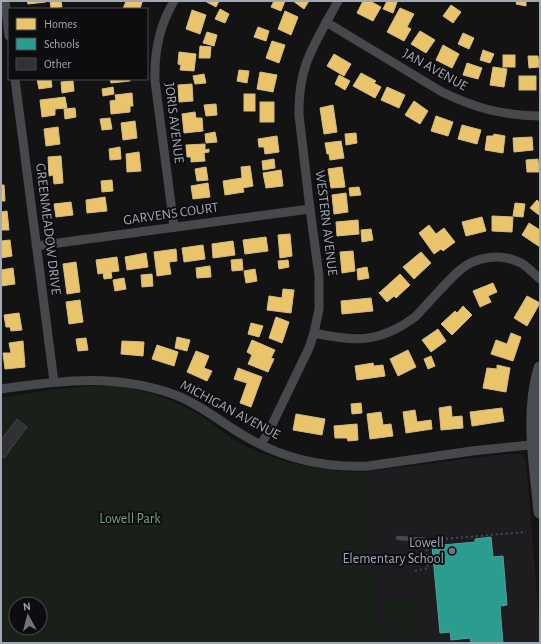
<svg xmlns="http://www.w3.org/2000/svg" width="541" height="644" viewBox="0 0 541 644" font-family="'Alegreya Sans',sans-serif">
	<style>
		.built { fill: #1d1d1f }
		.green { fill: #19201a; fill-rule: evenodd }
		.homes { fill: #e9c46a; stroke: #d4bc81 }
		.schools { fill: #2a9d8f; stroke: #4ea09b }
		.building { fill: #313133; stroke: #414347 }
		.lines { fill: none; stroke-linecap: round; stroke-linejoin: round }
		.path { stroke: #484a4e; stroke-width: 2; stroke-dasharray: 2 3; stroke-linecap: butt }
		.lane { stroke: #47484c; stroke-width: 4.5 }
		.street { stroke: #47484c; stroke-width: 9 }
		.secondary { stroke: #4b4c50; stroke-width: 13 }
		.poi-dot { fill: #70747d; stroke: #0d0d0f; stroke-width: 1.5 }
		.labels { text-anchor: middle; dominant-baseline: central; stroke-width: 4; stroke-linejoin: round; paint-order: stroke }
		.street-label { font-size: 14px; fill: #a2a8b6; stroke: #0d0d0f }
		.park-label { font-size: 14px; fill: #78a27c; stroke: #0d0d0f }
		.poi-label { font-size: 14px; fill: #a2a8b6; stroke: #0d0d0f; text-anchor: end }
	</style>
	<rect width="100%" height="100%" fill="#131313"/>
	<path class="built" d="M504,454H521L525,458L526,462L540,629V643H381L362,472Z"/>
	<g class="green">
		<path d="M106,385C137,388 168,396 196,413C212,422 225,435 241,444C278,463 321,471 362,472L381,643H1V398L55,389ZM16,604H40V628H16Z"/>
		<path d="M418,596L421,634L389,638L385,599Z"/>
	</g>
	<g class="homes">
		<path d="M27,1H45L46,2L28,4Z"/>
		<path d="M50,1H61L62,7L51,8Z"/>
		<path d="M126,1H138L142,2L140,9H123Z"/>
		<path d="M205,1H219L216,7Z"/>
		<path d="M274,1H285L281,11L271,7Z"/>
		<path d="M293,1H309L304,9Z"/>
		<path d="M363,1H370L381,7L373,21L357,13Z"/>
		<path d="M387,1L397,2L393,13L383,9Z"/>
		<path d="M517,1H526V6L516,4Z"/>
		<path d="M451,5L461,12L453,23L443,16Z"/>
		<path d="M400,8L414,14L407,27L411,29L404,41L387,32Z"/>
		<path d="M220,9L229,14L225,23L215,19Z"/>
		<path d="M192,10L206,15L200,34L186,29Z"/>
		<path d="M285,11L298,17L291,35L278,29Z"/>
		<path d="M258,27L269,31L266,41L254,37Z"/>
		<path d="M420,31L435,40L426,53L411,44Z"/>
		<path d="M207,32L217,35L214,46L203,43Z"/>
		<path d="M463,33L474,38L469,49L458,44Z"/>
		<path d="M272,41L285,45L279,63L266,58Z"/>
		<path d="M443,45L459,54L452,68L436,60Z"/>
		<path d="M200,46L211,47L210,58H199Z"/>
		<path d="M483,50L494,54L490,63L480,60Z"/>
		<path d="M179,52L196,54L194,71L180,70L181,65L178,64Z"/>
		<path d="M334,54L351,64L344,76L327,66Z"/>
		<rect x="503" y="55" width="12" height="12"/>
		<path d="M528,56H538L539,67L529,68Z"/>
		<path d="M467,63L482,68L478,79L463,75Z"/>
		<path d="M493,67L507,69L504,87L490,85Z"/>
		<path d="M239,70L249,71L247,83L237,81Z"/>
		<path d="M260,72L277,75L273,92L257,89Z"/>
		<path d="M361,73L376,81L374,83L381,87L375,98L353,86Z"/>
		<path d="M204,74L206,83L195,84L193,76Z"/>
		<path d="M339,75L350,81L345,90L335,84Z"/>
		<rect x="519" y="76" width="17" height="14"/>
		<path d="M37,79H51L52,87L39,89Z"/>
		<path d="M110,79H130V81L111,83Z"/>
		<path d="M73,81L74,91L62,93L61,82Z"/>
		<path d="M192,84L193,101L179,102L178,85Z"/>
		<path d="M113,87L114,94L103,96L102,89Z"/>
		<path d="M387,87L405,95L399,108L381,100Z"/>
		<path d="M132,93L133,106H130V112L111,114L110,101L116,100L115,95Z"/>
		<rect x="244" y="94" width="11" height="17"/>
		<path d="M65,97L67,108L55,109V115L42,117L40,100Z"/>
		<path d="M414,101L428,111L420,124L405,115Z"/>
		<rect x="260" y="102" width="14" height="20"/>
		<path d="M216,104L217,115L206,116L204,105Z"/>
		<path d="M333,105L337,132L324,134L320,108Z"/>
		<path d="M75,108L76,117L65,119L64,109Z"/>
		<path d="M195,112L196,118H202L203,131L184,133L182,114Z"/>
		<path d="M436,116L453,122L448,136L431,131Z"/>
		<path d="M110,118L112,129L102,130L100,119Z"/>
		<path d="M135,121L137,138L123,140L121,123Z"/>
		<path d="M462,125L481,130L477,144L458,139Z"/>
		<path d="M58,127L60,144L46,146L44,129Z"/>
		<path d="M215,132L217,142L206,143L205,134Z"/>
		<path d="M356,133L357,143L346,145L345,134Z"/>
		<path d="M494,134L505,136L503,153L485,150L487,136H493Z"/>
		<path d="M277,136L279,152L265,154L264,147H259L258,139Z"/>
		<path d="M532,137L533,150L514,152L513,138Z"/>
		<path d="M341,141L344,158L330,160L329,154H327L325,143Z"/>
		<path d="M205,144V150L209,149V152L204,153L205,161L191,162V157H187L186,145Z"/>
		<path d="M120,147L121,159L110,160L109,149Z"/>
		<path d="M139,152L141,171L127,172L126,154Z"/>
		<path d="M61,156L63,183L54,184L53,175L49,176L48,157Z"/>
		<path d="M274,159L275,168L263,170L262,161Z"/>
		<path d="M538,159L539,172H527L526,160Z"/>
		<path d="M250,166L253,186L243,188L244,192L225,195L223,181L242,178L241,167Z"/>
		<path d="M206,167L208,180L197,181L195,169Z"/>
		<path d="M342,167L345,187L331,188L328,169Z"/>
		<path d="M281,170L283,186L266,188L263,173Z"/>
		<path d="M112,180L113,191L102,192L101,181Z"/>
		<path d="M208,183L210,197L193,199L191,186Z"/>
		<path d="M1,185H4L5,201H1Z"/>
		<path d="M359,187L361,195L350,196L349,188Z"/>
		<path d="M346,193L348,212L334,214L332,195Z"/>
		<path d="M105,197L107,211L87,213L86,200Z"/>
		<path d="M537,200L540,203V213L539,215L530,208Z"/>
		<path d="M71,202L73,215L56,217L54,204Z"/>
		<path d="M515,203L525,204L523,217L513,216Z"/>
		<path d="M7,211L9,230H1V212Z"/>
		<path d="M492,216L513,217L512,232L492,231Z"/>
		<path d="M482,217L486,231L466,236L462,222Z"/>
		<path d="M358,220L359,234L337,236L336,222Z"/>
		<path d="M529,223L540,230V247L522,235Z"/>
		<path d="M429,225L436,234L444,228L455,242L443,251L441,249L434,254L419,233Z"/>
		<path d="M371,229L373,240L362,242L361,230Z"/>
		<path d="M290,234L292,256L280,258L278,235Z"/>
		<path d="M266,237L268,251L245,254L243,240Z"/>
		<path d="M10,240L12,256L1,258V241Z"/>
		<path d="M233,241L235,255L213,258L212,244Z"/>
		<path d="M203,245L205,259L184,262L182,248Z"/>
		<path d="M176,249L177,261L169,262L171,274L157,276L154,252Z"/>
		<path d="M353,251L355,271L342,273L340,252Z"/>
		<path d="M421,252L431,263L414,279L403,267Z"/>
		<path d="M146,253L148,267L127,270L125,257Z"/>
		<path d="M117,257L119,271L111,272L112,278L104,279L103,273L98,274L96,260Z"/>
		<path d="M242,259L243,270L232,271L231,260Z"/>
		<path d="M288,260L289,267L279,269L278,261Z"/>
		<path d="M76,262L80,292L67,294L63,264Z"/>
		<path d="M210,266L211,277L197,278L196,268Z"/>
		<path d="M367,267L369,278L358,280L357,269Z"/>
		<path d="M13,268L15,284L1,286V270Z"/>
		<path d="M255,269L257,281L246,283L244,271Z"/>
		<path d="M152,274L153,286L142,287L141,275Z"/>
		<path d="M400,274L410,285L396,298L394,296L387,302L379,293Z"/>
		<path d="M124,278L126,289L115,291L113,280Z"/>
		<path d="M493,283L497,292L488,296L491,302L480,307L473,291Z"/>
		<path d="M283,289L294,290L291,313L267,310L269,296L282,298Z"/>
		<path d="M527,296L540,303L527,326L514,318Z"/>
		<path d="M371,298L373,311L342,314L341,301Z"/>
		<path d="M80,300L83,322L69,324L66,302Z"/>
		<path d="M463,306L472,315L452,335L441,324L455,311L457,313Z"/>
		<path d="M19,313L22,330L11,331L10,327H6L4,315Z"/>
		<path d="M276,317L289,322L282,343L269,338Z"/>
		<path d="M251,323L263,326L259,337L248,334Z"/>
		<path d="M438,329L446,341L431,352L422,340Z"/>
		<path d="M511,333L521,337L513,361L491,354L496,340L507,344Z"/>
		<path d="M177,337L190,340L187,351L175,348Z"/>
		<path d="M86,338L88,350L78,351L76,339Z"/>
		<path d="M252,340L275,350L271,358L274,359L268,372L248,364L252,355L247,352Z"/>
		<path d="M23,341L25,367L5,369L3,353H11L9,343Z"/>
		<path d="M122,341L144,342L143,356L121,354Z"/>
		<path d="M157,345L178,352L174,366L152,359Z"/>
		<path d="M408,350L416,367L398,376L390,359Z"/>
		<path d="M196,351L209,356L204,368L212,371L207,381L187,372Z"/>
		<path d="M431,356L435,366L428,369L424,359Z"/>
		<path d="M373,363L374,366L383,365L385,376L357,380L355,366Z"/>
		<path d="M497,365L510,368L506,392L483,388L487,368L497,369Z"/>
		<path d="M238,368L262,377L251,407L240,403L247,383L234,379Z"/>
		<path d="M361,403L362,413L352,414L351,404Z"/>
		<path d="M451,406L452,417L462,416L463,428L441,430L439,408Z"/>
		<path d="M502,408L504,421L472,426L470,412Z"/>
		<path d="M415,410L417,422L431,420L432,429L406,433L403,412Z"/>
		<path d="M381,412L383,425L391,424L393,436L370,439L367,414Z"/>
		<path d="M296,414L325,419L322,435L293,430Z"/>
		<path d="M357,424L358,440L348,441L347,438H335L334,426Z"/>
	</g>
	<path class="schools" d="M491,537L493,557L503,556L507,605L500,606L503,643H471L470,638L451,640L450,632L440,633L432,546L475,542V539Z"/>
	<path class="building" d="M17,419L27,427L4,458L1,456V440Z"/>
	<g class="lines">
		<g class="path">
			<path d="M431,540L526,532"/>
			<path d="M415,571L428,568L426,547"/>
		</g>
		<path class="lane" d="M398,538L426,540"/>
		<g class="street">
			<path d="M5,1L9,36"/>
			<path d="M326,22L442,92C478,109 501,115 540,116"/>
			<path d="M15,79L54,382"/>
			<path d="M174,227L155,81C154,53 159,26 174,1"/>
			<path d="M36,246L310,209"/>
			<path d="M314,333C355,342 380,343 415,317C430,302 444,284 460,270C476,256 502,253 521,263C528,267 534,274 540,279"/>
			<path d="M1,389C63,380 118,373 178,396C202,406 221,422 243,435C281,458 324,468 368,466L472,451L539,444"/>
			<path d="M261,444L269,431L309,348L314,333L319,309V276L310,209L299,115C298,64 315,44 338,1"/>
		</g>
		<path class="secondary" d="M540,368C526,415 536,465 540,512"/>
	</g>
	<circle class="poi-dot" cx="452" cy="551" r="4"/>
	<g class="labels">
		<g class="street-label">
			<text transform="translate(435 70) rotate(29)">JAN AVENUE</text>
			<text transform="translate(174 123) rotate(83)">JORIS AVENUE</text>
			<text transform="translate(171 214) rotate(-8)">GARVENS COURT</text>
			<text transform="translate(326 223) rotate(83)">WESTERN AVENUE</text>
			<text transform="translate(48 229) rotate(83)">GREENMEADOW DRIVE</text>
			<text transform="translate(230 410) rotate(28)">MICHIGAN AVENUE</text>
		</g>
		<g class="park-label">
			<text x="130" y="519">Lowell Park</text>
		</g>
		<g class="poi-label">
			<text x="444" y="543">Lowell<tspan x="444" dy="16">Elementary School</tspan></text>
		</g>
	</g>
	<rect width="541" height="644" fill="none" stroke="#a2a8b6" stroke-width="4"/>
	<rect x="8" y="8" width="140" height="72" fill="#0d0d0f" stroke="#494b52"/>
	<rect x="16" y="18" width="20" height="12" fill="#e9c46a" stroke="#494b52"/>
	<text x="44" y="28" font-size="12" fill="#a2a8b6">Homes</text>
	<rect x="16" y="38" width="20" height="12" fill="#2a9d8f" stroke="#494b52"/>
	<text x="44" y="48" font-size="12" fill="#a2a8b6">Schools</text>
	<rect x="16" y="58" width="20" height="12" fill="#313133" stroke="#494b52"/>
	<text x="44" y="68" font-size="12" fill="#a2a8b6">Other</text>
	<g transform="translate(28 616) rotate(353)"><circle r="19" fill="#0d0d0f" stroke="#494b52"/>
	<path d="M0-3L7 15L0 10L-7 15Z" fill="#70747d"/>
	<text y="-6" font-size="11" font-weight="bold" text-anchor="middle" fill="#a2a8b6">N</text>
	</g>
</svg>
